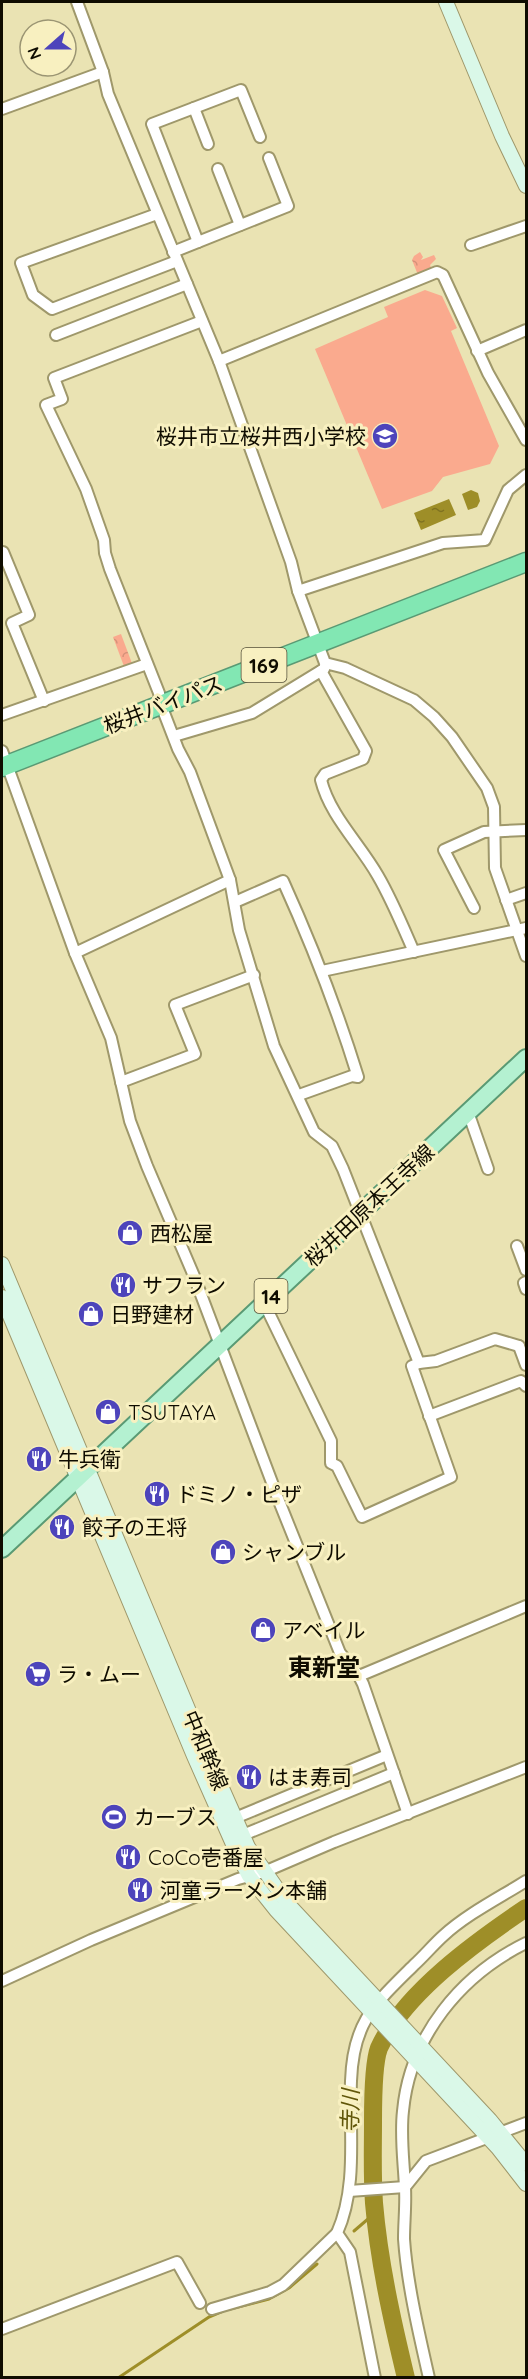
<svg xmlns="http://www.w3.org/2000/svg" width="528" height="2379" viewBox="0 0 528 2379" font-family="Quicksand,'Noto Sans JP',sans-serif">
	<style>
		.park { fill: url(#park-crowns) }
		.pitch { fill: #faaa8e }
		.water { fill: url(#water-ripples) }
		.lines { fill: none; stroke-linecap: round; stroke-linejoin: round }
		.stream { stroke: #9e8e28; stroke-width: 3 }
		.river { stroke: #9e8e28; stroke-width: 18 }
		.street-casing { stroke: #9f986b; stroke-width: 14 }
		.secondary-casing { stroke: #9f986b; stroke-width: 16 }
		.primary-casing { stroke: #5a9a74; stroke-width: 20 }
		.highway-casing { stroke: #5a9a74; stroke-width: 21 }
		.street { stroke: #fff; stroke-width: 10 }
		.secondary { stroke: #daf8e8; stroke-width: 14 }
		.primary { stroke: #b4f1d1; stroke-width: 16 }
		.highway { stroke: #82e7b3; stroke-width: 18 }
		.labels { text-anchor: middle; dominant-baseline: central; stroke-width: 6; stroke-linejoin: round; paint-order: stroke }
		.shield { fill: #f8f0c0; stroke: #55503a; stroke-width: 1.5 }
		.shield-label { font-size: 20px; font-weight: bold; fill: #0f0c00 }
		.poi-label { font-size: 21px; fill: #0f0c00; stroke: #f8f0c0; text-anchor: start }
		.street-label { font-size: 21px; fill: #0f0c00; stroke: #f8f0c0 }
		.water-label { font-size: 22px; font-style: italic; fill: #615609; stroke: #f8f0c0 }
		.quarter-label { font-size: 24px; font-weight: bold; fill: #0f0c00; stroke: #f8f0c0 }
	</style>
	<defs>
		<pattern id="park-crowns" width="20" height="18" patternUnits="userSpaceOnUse" patternTransform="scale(1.5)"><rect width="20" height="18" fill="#faaa8e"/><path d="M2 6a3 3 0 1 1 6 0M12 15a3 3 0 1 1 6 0" fill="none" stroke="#d59179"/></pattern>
		<pattern id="water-ripples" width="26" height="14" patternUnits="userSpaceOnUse" patternTransform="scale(1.5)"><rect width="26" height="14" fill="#9e8e28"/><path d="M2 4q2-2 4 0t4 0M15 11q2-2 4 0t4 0" fill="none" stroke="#7f7220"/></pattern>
	</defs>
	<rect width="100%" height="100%" fill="#eae3b3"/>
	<g class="park">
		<path d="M420,252L423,257L421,260L434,255L436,259L430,265L432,270L418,275L412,260L414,256Z"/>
		<path d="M121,634L133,666L125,669L113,637Z"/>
	</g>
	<path class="pitch" d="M425,290L442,296L457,328L451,331L499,446L490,464L443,477L432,491L382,509L315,349L388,317L384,307Z"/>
	<g class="water">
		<path d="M471,490L478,493L480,501L477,507L468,510L462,494Z"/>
		<path d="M449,499L456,515L421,530L414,513Z"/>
	</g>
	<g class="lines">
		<g class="stream">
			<path d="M354,2231L375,2213"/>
			<path d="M230,2309L269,2299L289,2288L317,2264"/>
			<path d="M118,2378L209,2317L223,2311"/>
		</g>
		<path class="river" d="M406,2378C392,2320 379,2262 374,2203C372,2175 373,2148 373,2121C373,2103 373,2064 379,2048C404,1993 477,1941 526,1908"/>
		<g class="street-casing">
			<g id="street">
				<path d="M77,2L103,72L108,94L219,361L291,562L298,591L325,663L345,668L414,700L434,717L452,737L487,788L494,807L495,868L526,956"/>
				<path d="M194,108L208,144"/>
				<path d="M2,109L103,72"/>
				<path d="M218,169L240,225"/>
				<path d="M157,214L21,263L33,295L52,309L177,261"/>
				<path d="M198,242L152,124L241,90L260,137"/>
				<path d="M471,245L526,226"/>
				<path d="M173,252L288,206L269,158"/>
				<path d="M202,321L54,378L62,399L46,405L86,489L104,540L105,553L110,569L159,693L161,705L178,749L190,772L230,880L239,930L274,1046L314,1132L332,1146L343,1169L419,1363L412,1366L451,1477L362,1517L337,1466L331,1463V1441L264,1303"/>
				<path d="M56,335L187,284"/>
				<path d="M477,351L526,330"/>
				<path d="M219,361L437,272L443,275L488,373L526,440"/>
				<path d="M3,552L29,615L12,623L44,701"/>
				<path d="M298,591L443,543L485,540L508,490L526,475"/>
				<path d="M321,671L366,751L363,759L325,774L321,780C330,816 360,844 378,876C392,900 403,927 414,952"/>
				<path d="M2,715L147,664"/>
				<path d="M174,736L252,713L324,669L325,666"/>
				<path d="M2,751L75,953L111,1038L130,1121L147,1166L194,1276L279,1501L340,1653L359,1676L363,1684L408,1814"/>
				<path d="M506,900L526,893"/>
				<path d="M235,902L283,881C312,945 337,1009 358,1077L352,1076L299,1095"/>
				<path d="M474,908L444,850L484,832L526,830"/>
				<path d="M75,953L230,880"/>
				<path d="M322,971L526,928"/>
				<path d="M121,1082L195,1054L175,1005L254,975"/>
				<path d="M468,1112L488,1169"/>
				<path d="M517,1246L526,1270"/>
				<path d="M526,1282L524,1283L526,1289"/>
				<path d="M519,1346L526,1365"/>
				<path d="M419,1363L436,1361L495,1339L519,1346"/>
				<path d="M429,1416L521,1381L526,1386"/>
				<path d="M359,1676L526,1606"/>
				<path d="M235,1818L387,1755"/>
				<path d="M243,1835L394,1773"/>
				<path d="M2,1981L91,1940L238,1879L264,1872L334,1842L526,1767"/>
				<path d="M349,2191L405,2187L426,2161L526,2123"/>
				<path d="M212,2309L270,2292L283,2285L337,2233"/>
				<path d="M2,2329L177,2262L200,2303"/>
				<path d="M375,2378L350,2252L337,2233C358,2186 349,2131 351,2081C353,2021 375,2004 414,1965C424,1956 433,1945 443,1936C467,1914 499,1898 526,1881"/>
				<path d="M429,2378C419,2334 407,2283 404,2239C404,2222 406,2205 405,2188C404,2163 400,2137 403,2111C410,2036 461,1975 526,1943"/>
			</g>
		</g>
		<g class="secondary-casing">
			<g id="secondary">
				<path d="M446,2L502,136L526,186"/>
				<path d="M2,1264L206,1752L248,1847L287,1903L490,2120L526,2164"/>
				<path d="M2,1297L194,1756L236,1851L249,1876L276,1910L498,2148L526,2184"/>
			</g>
		</g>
		<g class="primary-casing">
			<path id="primary" d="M2,1549L526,1058"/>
		</g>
		<g class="highway-casing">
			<path id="highway" d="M2,767L526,562"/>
		</g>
		<use href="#street" class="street"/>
		<use href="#secondary" class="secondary"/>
		<use href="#primary" class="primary"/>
		<use href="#highway" class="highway"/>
	</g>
	<defs>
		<g id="school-disc" transform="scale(1.35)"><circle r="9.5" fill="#4d44bb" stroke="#f8f0c0"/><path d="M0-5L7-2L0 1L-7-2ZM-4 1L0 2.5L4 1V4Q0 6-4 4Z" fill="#fff"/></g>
		<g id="shop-disc" transform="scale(1.35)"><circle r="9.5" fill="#4d44bb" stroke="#f8f0c0"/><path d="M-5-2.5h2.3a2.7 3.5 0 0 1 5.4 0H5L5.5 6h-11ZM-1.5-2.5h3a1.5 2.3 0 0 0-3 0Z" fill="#fff"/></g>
		<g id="restaurant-disc" transform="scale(1.35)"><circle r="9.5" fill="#4d44bb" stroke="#f8f0c0"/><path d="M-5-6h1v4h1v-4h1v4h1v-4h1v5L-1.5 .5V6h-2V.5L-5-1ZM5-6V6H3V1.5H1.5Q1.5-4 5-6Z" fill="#fff"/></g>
		<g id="supermarket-disc" transform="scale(1.35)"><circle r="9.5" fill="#4d44bb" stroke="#f8f0c0"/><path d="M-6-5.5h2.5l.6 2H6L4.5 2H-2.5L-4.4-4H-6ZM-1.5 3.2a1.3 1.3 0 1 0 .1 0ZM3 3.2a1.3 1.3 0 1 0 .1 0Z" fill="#fff"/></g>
		<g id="stadium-disc" transform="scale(1.35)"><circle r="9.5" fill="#4d44bb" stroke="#f8f0c0"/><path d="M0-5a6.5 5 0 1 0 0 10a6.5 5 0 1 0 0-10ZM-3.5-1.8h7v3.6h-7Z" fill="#fff"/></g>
	</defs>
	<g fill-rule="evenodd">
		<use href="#school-disc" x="385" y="436"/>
		<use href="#shop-disc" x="130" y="1233"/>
		<use href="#restaurant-disc" x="123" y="1285"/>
		<use href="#shop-disc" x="91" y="1314"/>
		<use href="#shop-disc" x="108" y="1412"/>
		<use href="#restaurant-disc" x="39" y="1459"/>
		<use href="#restaurant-disc" x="157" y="1494"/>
		<use href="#restaurant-disc" x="62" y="1527"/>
		<use href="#shop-disc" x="223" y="1552"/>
		<use href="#shop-disc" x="263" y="1630"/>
		<use href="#supermarket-disc" x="38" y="1674"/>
		<use href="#restaurant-disc" x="249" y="1777"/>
		<use href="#stadium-disc" x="114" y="1817"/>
		<use href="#restaurant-disc" x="128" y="1857"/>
		<use href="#restaurant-disc" x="140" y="1890"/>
	</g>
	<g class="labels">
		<g class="shield">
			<rect x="241.5" y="648" width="45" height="34" rx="4.5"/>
			<rect x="254.5" y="1279" width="33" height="34" rx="4.5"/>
		</g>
		<g class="shield-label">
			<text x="264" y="665">169</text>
			<text x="271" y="1296">14</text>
		</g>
		<g class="poi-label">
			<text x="366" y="436" text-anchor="end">桜井市立桜井西小学校</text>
			<text x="150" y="1233">西松屋</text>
			<text x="142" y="1285">サフラン</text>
			<text x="110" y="1314">日野建材</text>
			<text x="128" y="1412">TSUTAYA</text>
			<text x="58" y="1459">牛兵衛</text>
			<text x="176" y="1494">ドミノ・ピザ</text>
			<text x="82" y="1527">餃子の王将</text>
			<text x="242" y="1552">シャンブル</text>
			<text x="282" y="1630">アベイル</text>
			<text x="57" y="1674">ラ・ムー</text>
			<text x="268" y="1777">はま寿司</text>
			<text x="134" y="1817">カーブス</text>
			<text x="148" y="1857">CoCo壱番屋</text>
			<text x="160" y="1890">河童ラーメン本舗</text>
		</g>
		<g class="street-label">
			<text transform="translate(163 704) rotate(-21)">桜井バイパス</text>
			<text transform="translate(369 1205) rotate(-43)">桜井田原本王寺線</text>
			<text transform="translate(206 1750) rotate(67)">中和幹線</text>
		</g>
		<g class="water-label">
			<text transform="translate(350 2111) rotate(-89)">寺川</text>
		</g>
		<g class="quarter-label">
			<text x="324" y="1667">東新堂</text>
		</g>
	</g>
	<rect width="528" height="2379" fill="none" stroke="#0f0c00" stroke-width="6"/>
	<g transform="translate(48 48) rotate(249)"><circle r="28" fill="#f8f0c0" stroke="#9b9573" stroke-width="1.5"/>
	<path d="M0-4.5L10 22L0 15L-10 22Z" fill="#4d44bb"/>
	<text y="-9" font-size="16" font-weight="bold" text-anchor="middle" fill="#0f0c00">N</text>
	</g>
</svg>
